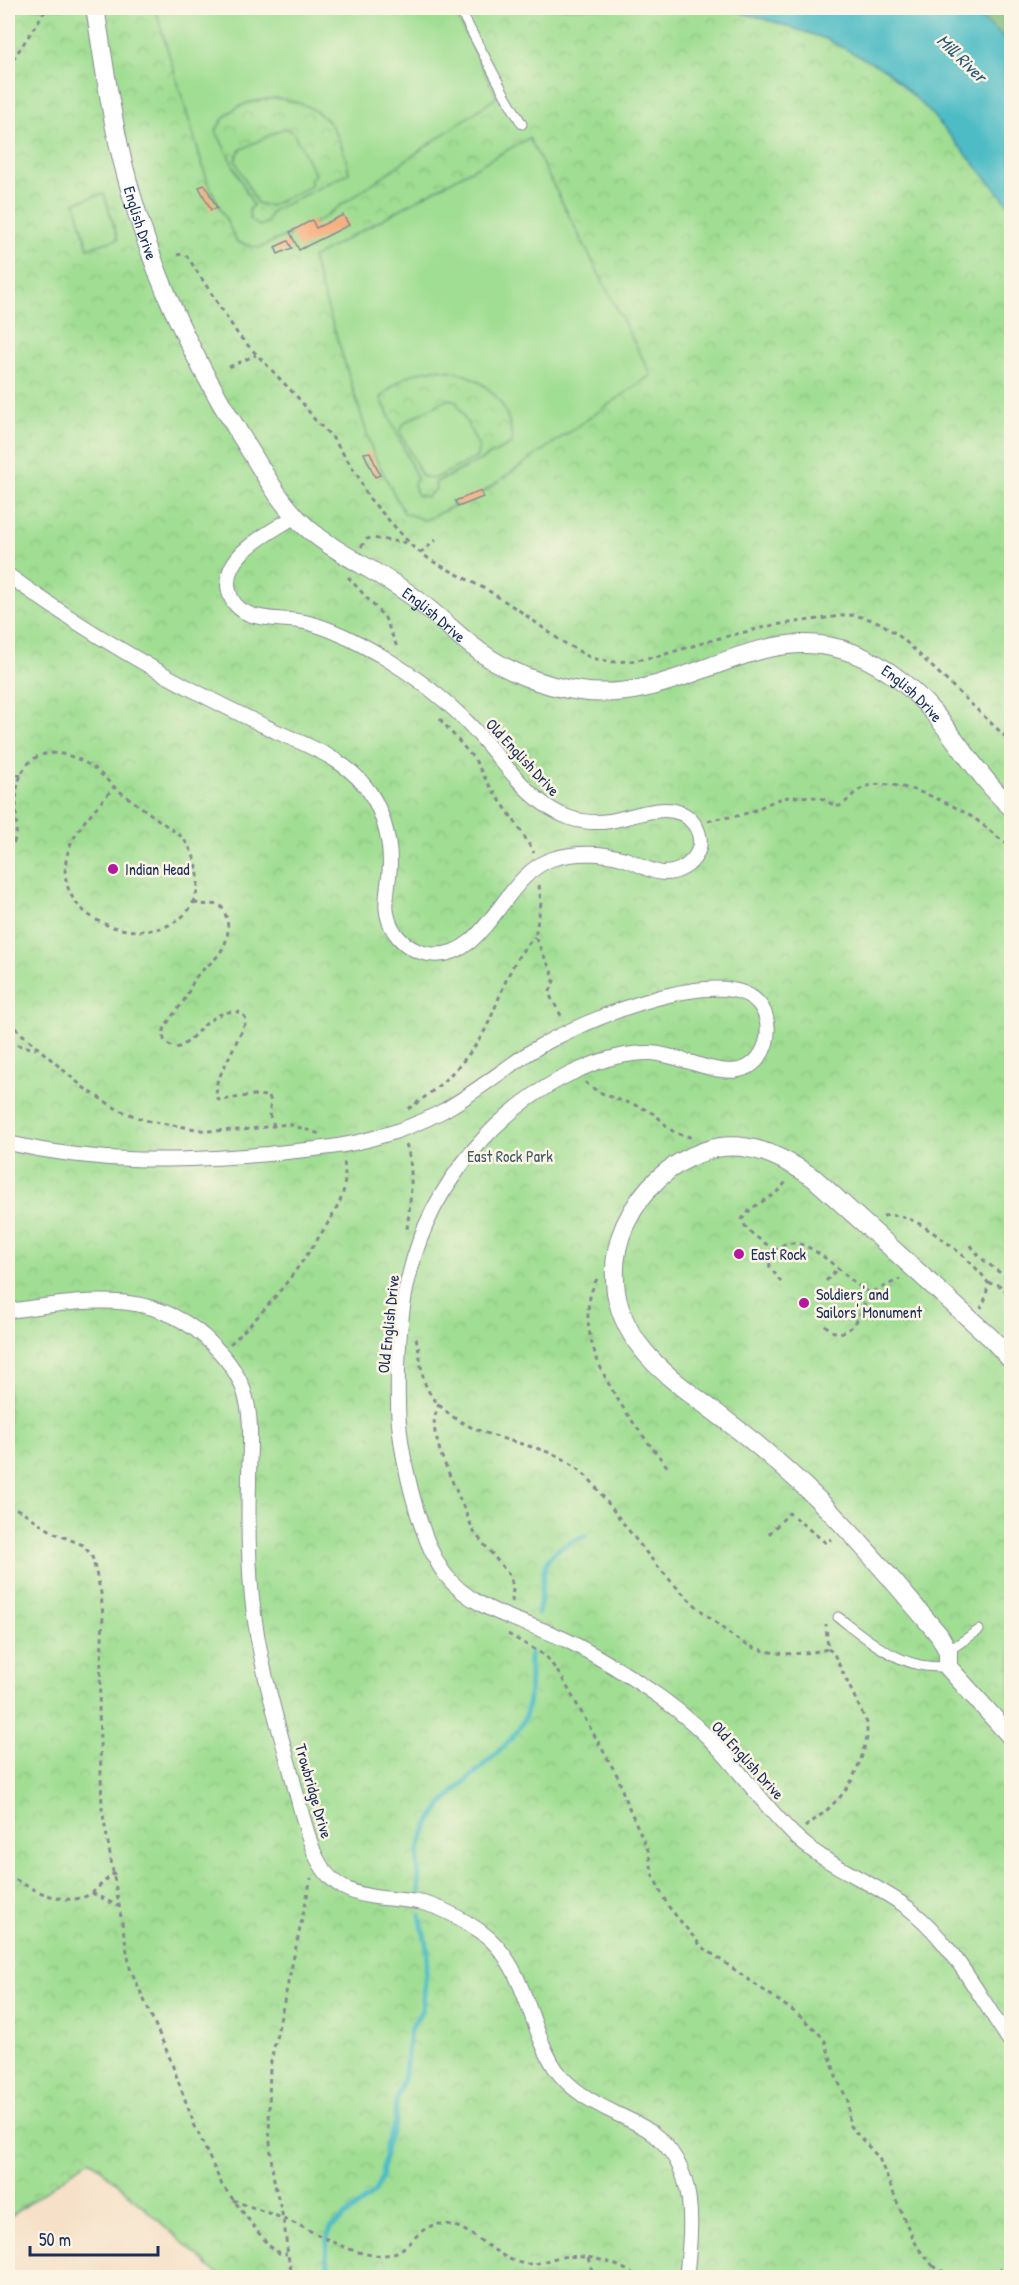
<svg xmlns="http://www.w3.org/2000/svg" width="1019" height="2285" viewBox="0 0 1019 2285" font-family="'Patrick Hand',sans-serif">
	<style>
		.forest { fill: url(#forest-firs); stroke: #4e766e; stroke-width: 1.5 }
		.park { fill: url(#park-crowns); stroke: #5e8678; stroke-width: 1.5 }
		.garden { fill: #a0de93; stroke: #5e8678; stroke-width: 1.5; fill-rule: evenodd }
		.water { fill: #4dbcc5; stroke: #347692; stroke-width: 1.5 }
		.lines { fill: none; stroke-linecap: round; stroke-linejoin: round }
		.stream { stroke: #4dbcc5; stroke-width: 5 }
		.building { fill: #f7ab7b }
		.service-casing { stroke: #888893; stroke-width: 11 }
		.pedestrian-casing { stroke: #888893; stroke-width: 16 }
		.minor-casing { stroke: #888893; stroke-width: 20 }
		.path { stroke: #888893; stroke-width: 3; stroke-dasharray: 4.5 4.5; stroke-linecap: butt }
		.service { stroke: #fff; stroke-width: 9 }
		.pedestrian { stroke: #fff; stroke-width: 14 }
		.minor { stroke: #fff; stroke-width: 18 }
		.poi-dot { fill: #b5179e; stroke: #fcf5e5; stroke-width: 2 }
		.labels { text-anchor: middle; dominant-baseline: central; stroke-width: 5; stroke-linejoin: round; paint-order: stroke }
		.street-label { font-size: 16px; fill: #1b2f5e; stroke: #fcf5e5 }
		.poi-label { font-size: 16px; fill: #1b2f5e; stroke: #fcf5e5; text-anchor: start }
		.park-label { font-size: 16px; fill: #3c5b6b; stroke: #fcf5e5 }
		.water-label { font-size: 18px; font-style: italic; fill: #2a597d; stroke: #fcf5e5 }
	</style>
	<defs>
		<pattern id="forest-firs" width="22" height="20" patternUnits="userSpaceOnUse" patternTransform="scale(1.5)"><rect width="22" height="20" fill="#80bd7d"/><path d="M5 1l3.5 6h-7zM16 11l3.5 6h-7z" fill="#689a6a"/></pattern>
		<pattern id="park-crowns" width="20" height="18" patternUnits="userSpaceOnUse" patternTransform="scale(1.5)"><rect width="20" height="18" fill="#a0de93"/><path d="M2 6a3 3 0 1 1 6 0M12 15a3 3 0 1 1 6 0" fill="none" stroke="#89bf81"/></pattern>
	</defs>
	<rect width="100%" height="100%" fill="#fcf5e5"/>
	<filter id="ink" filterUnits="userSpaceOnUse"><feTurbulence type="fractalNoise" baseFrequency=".0167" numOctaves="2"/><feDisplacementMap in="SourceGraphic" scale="12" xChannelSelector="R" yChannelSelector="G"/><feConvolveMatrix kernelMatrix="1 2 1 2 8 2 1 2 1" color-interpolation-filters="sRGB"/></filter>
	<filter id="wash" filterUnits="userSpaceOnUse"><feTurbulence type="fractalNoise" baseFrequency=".008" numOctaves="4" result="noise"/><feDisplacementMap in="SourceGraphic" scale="24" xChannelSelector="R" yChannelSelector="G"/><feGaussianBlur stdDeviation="1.35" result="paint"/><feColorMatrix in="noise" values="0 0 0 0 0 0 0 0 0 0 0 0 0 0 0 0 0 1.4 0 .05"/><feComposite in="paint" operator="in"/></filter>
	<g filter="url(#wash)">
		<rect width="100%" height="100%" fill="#f6e1c8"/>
		<path class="forest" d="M970,8H1011V44Z"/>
		<path class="park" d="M8,8H719L766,13L910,65L1011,154V2277H221L90,2159L8,2218Z"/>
		<g class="garden">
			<path d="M155,8H453L497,97L318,221L259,248L237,242L208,183ZM274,98C323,103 340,127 349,173L272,211L267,223L259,226L250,219L249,210L253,205L216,131C227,106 249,101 274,98Z"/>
			<path d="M284,128L293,132L315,174L311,179V186L270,206L257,203L235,160L240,150Z"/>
			<path d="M529,138L651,375L483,492L425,520L404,513L373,453L312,258ZM435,369C478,371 512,398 512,444L435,483L436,489L427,497L417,495L414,484L417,478L381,398C396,380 412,372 435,369Z"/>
			<path d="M104,194L118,239L88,248L75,202Z"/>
			<path d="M448,399L456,401L479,447L476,458L433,479L422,476L400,431L405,422Z"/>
		</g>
		<path class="water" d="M720,8H970L1011,44V207L928,110L886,70L826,39L762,18Z"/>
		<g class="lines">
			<g class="stream">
				<path d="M538,1613C543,1597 541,1581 545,1566C550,1551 571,1541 585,1536"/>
				<path d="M420,1892C419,1882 417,1870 418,1860C421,1817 457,1789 487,1762C499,1752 513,1739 521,1725C533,1705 529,1675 530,1653"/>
				<path d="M333,2278L326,2259L327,2238L331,2228L375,2192L382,2176L386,2146L395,2122L396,2103L405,2072L410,2030L422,2010L428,1953L420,1915"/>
			</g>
		</g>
		<g id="blocks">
			<g class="building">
				<path d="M205,185L217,208L211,210L199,187Z"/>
				<path d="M343,215L349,225L299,250L290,232L312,220L316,228Z"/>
				<path d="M288,241L292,248L278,254L275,247Z"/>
				<path d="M370,452L380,475L375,477L364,453Z"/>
				<path d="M481,491L483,497L458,507L455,501Z"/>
			</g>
		</g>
	</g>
	<g filter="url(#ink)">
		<use href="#blocks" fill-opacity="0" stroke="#888893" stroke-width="1.5"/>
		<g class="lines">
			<g class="service-casing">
				<g id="service">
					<path d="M459,8L505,95L522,124"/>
					<path d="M838,1617C862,1635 890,1659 920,1665C929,1667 939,1667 948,1667"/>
					<path d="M948,1651L979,1630"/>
				</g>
			</g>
			<g class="pedestrian-casing">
				<g id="pedestrian">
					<path d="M8,575C67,618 130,657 195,691C221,705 248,718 275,731C306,745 343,758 365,786C381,805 390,837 390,862C390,888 379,909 395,933C403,944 415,952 429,954C486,963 502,876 552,859C574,852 603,852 625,859C638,863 649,872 663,873C688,874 711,848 694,824C675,797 635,817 610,821C597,823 582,822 570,818C527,804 497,750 464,719C439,694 410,673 380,655C357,642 331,628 305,622C287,618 266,621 249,614C239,610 231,602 229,591C220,554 271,533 295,516"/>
					<path d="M8,1143C99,1164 176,1162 268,1154C304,1150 340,1148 374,1138C397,1132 420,1123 441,1112C476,1093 506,1066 540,1046C580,1023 730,956 762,1008C768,1018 769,1032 766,1043C748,1099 686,1053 650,1053C627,1053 603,1059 581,1069C499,1104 431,1185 410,1272C399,1314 397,1359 398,1402C398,1448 418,1536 444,1573C474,1613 526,1620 568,1641C600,1657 631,1677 660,1697C682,1713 704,1732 722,1752C746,1779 767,1808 792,1833C827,1868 874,1881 912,1911C955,1946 980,1999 1012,2044"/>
					<path d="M8,1311C82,1301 156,1285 214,1346C229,1361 241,1378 246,1398C253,1425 249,1453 249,1481C248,1520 248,1559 252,1598C258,1657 275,1715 291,1772C298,1799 304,1826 314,1852C335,1902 373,1895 418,1902C440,1906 461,1918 480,1931C526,1963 527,2024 555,2068C569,2089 592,2102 615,2113C627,2119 640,2124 651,2132C699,2167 692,2226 686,2278"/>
				</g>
			</g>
			<g class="minor-casing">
				<g id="minor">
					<path id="s1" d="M95,8C104,61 110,114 124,167C149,265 187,350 241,436C260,466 279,503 306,527C338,555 378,571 412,596C433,611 451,629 471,645C502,670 541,686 580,691C697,708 780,585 901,681C946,716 970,770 1012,808"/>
					<path d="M1012,1361L991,1338L815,1179C783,1157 745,1137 705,1151C667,1164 642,1189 625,1225C615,1247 613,1268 616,1292C626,1354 682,1386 728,1422C755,1442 780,1464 805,1487C853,1532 896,1584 939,1635L948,1651V1667L1012,1738"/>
				</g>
			</g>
			<g class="path">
				<path d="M8,67L47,8"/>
				<path d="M177,255L182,254L187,256L239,336L301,401L315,420L332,437L358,476L368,497L413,547L432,561L489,591L520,611L561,641L591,658L612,662L631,661L659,656L716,639L774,625L841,616L853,615L869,619L881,623L903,639L1012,743"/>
				<path d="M229,367L256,355"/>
				<path d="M361,547L367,539L371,538L408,543"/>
				<path d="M420,553L436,540"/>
				<path d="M348,577L385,618L397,647"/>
				<path d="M440,719L475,760L487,782L518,826L534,853"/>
				<path d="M8,775H21"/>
				<path d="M708,821C720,817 732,818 744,814C760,810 773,798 791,797C801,796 813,796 823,799C828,801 834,807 839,806C847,805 853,788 872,785C902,780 951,803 975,819C988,828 998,839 1012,847"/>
				<path d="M8,850L14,842L16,834C18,815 13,792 21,775C35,742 72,752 95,769C104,776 110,784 119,791C140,806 161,822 182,837C193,851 199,866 198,883C193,964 36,936 70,846C79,824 99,805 114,787"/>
				<path d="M539,885L541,903L535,937L553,975L554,981L549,994L563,1019"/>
				<path d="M194,902C204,907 212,902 221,906C231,921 230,940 219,954C213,963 203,968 196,977C191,985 188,994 183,1002C176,1013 149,1037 173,1047C189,1054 207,1003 242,1013L246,1019L245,1024L217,1082L216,1096L219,1100H222L253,1095L269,1096L271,1102L269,1114L274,1125"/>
				<path d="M8,1022L84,1088L117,1109L144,1120L207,1131L243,1130L288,1124L320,1134"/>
				<path d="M8,1043L36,1049"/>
				<path d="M585,1082C604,1099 627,1100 649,1111C667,1121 666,1134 691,1137"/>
				<path d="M408,1109C437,1090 468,1061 485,1030C501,999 508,961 535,937"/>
				<path d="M406,1144C415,1169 410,1203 407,1229"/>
				<path d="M883,1216C892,1215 899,1215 907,1218C929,1226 976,1263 988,1283L986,1297L981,1308"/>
				<path d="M971,1245C980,1261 999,1270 1012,1283"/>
				<path d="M775,1250C764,1242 745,1232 742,1219L752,1208L776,1193L788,1180"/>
				<path d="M597,1279C563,1341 633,1423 669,1469"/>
				<path d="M826,1281L837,1269"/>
				<path d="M781,1282L770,1267L769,1259C795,1214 841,1277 868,1292L877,1290L900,1279"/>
				<path d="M988,1283L999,1285L1006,1291L1012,1286"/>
				<path d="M825,1325L831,1331L839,1333C858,1330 863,1308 868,1292"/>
				<path d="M416,1338C422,1357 419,1378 431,1395C459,1435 512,1438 553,1454C568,1460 580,1470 591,1481C630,1531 664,1582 714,1621C726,1631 738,1642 752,1647C777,1656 802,1655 828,1649"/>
				<path d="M230,1344C264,1313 291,1279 317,1240C326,1226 336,1212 342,1196C346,1184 345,1171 344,1159"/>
				<path d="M439,1403L434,1419L435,1433L441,1455L474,1532L510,1576L513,1588L512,1602"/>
				<path d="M8,1505L23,1512L54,1533L83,1545L92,1556L101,1593L103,1617L99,1707L102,1809L130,1968L169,2056L194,2124L222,2185L268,2245L279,2253L287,2254"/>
				<path d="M769,1534L789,1513L826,1543L831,1539"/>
				<path d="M508,1634L546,1656L562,1678L618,1777L625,1799L648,1850L653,1876L668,1906L701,1946L796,2013L817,2031L825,2041L837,2079L848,2101L849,2125L879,2158L905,2221L918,2248L933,2266L934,2278"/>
				<path d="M805,1827L826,1811L841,1796L852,1780L861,1759L867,1738V1723L833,1652L828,1649L826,1624"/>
				<path d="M8,1875C29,1888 68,1911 93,1892C100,1886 106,1879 115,1873"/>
				<path d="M92,1893L120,1907"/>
				<path d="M233,2200C250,2207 267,2212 284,2219C313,2230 342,2251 373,2255C412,2259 412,2226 440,2224C468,2222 493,2257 521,2263C536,2267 547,2259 561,2257C587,2254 618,2262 639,2278"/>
				<path d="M588,2258L594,2278"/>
				<path d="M933,2266L955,2278"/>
				<path d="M294,2278C286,2258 287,2238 283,2218C280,2203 275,2189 273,2173C268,2138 269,2102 270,2066L311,1878"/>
				<path d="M992,2278L1012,2257"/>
			</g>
			<use href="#service" class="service"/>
			<use href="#pedestrian" class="pedestrian"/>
			<use href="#minor" class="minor"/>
		</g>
	</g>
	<g class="poi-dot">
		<circle cx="113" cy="869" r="6"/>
		<circle cx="739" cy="1254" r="6"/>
		<circle cx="804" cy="1303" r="6"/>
	</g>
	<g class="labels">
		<g class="street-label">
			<text stroke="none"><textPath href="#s1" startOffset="220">English Drive</textPath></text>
			<text stroke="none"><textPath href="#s1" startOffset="724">English Drive</textPath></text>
			<text stroke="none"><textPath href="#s1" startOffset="1245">English Drive</textPath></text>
			<text transform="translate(523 757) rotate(47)">Old English Drive</text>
			<text transform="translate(388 1324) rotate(-84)">Old English Drive</text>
			<text transform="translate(748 1760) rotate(48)">Old English Drive</text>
			<text transform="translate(314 1791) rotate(74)">Trowbridge Drive</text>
		</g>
		<g class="poi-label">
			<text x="125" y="869">Indian Head</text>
			<text x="751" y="1254">East Rock</text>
			<text x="816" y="1294">Soldiers' and<tspan x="816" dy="18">Sailors' Monument</tspan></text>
		</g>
		<g class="park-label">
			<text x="510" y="1156">East Rock Park</text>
		</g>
		<g class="water-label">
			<text transform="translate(962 58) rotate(44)">Mill River</text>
		</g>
	</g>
	<rect width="1019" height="2285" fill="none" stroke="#fcf5e5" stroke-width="30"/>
	<path d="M30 2246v9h128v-9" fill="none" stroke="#1b2f5e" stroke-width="3"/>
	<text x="39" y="2246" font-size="18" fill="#1b2f5e" stroke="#fcf5e5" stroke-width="4.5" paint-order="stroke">50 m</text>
</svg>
